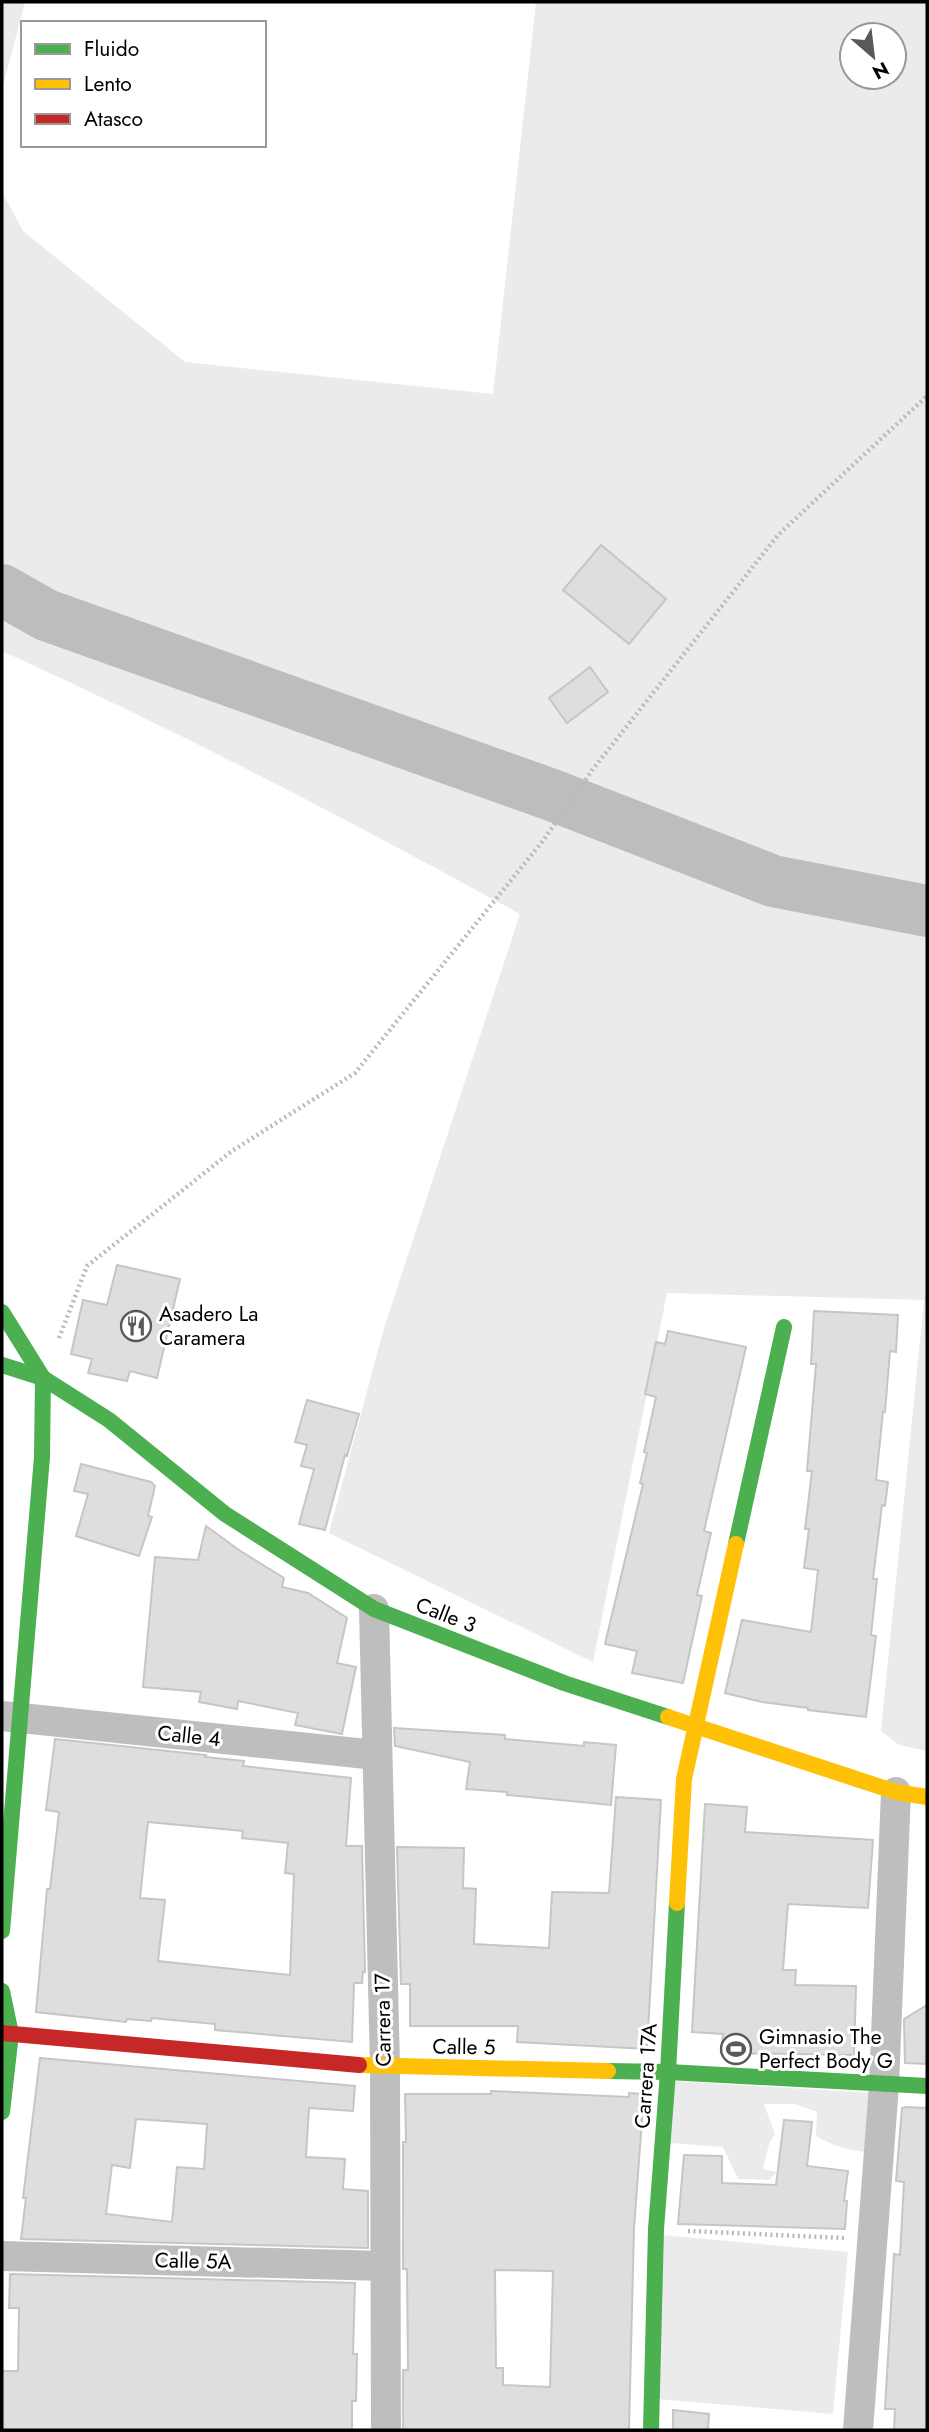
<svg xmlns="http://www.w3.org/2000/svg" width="929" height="2432" viewBox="0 0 929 2432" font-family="Jost,sans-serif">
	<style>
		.green { fill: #ebebeb; fill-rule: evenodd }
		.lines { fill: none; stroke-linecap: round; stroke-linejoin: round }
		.river { stroke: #bdbdbd; stroke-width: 52 }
		.building { fill: #dedede; stroke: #c6c6c6; stroke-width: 2; fill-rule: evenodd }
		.path { stroke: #b9b9b9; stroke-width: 4.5; stroke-dasharray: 2 3.5; stroke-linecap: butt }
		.street { stroke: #bebebe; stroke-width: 30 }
		.fast { stroke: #4caf50; stroke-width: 16 }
		.slow { stroke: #ffc107; stroke-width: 16 }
		.jam { stroke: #c62828; stroke-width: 16 }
		.labels { text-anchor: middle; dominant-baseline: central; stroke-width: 6; stroke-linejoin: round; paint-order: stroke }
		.poi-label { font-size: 21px; fill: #000; stroke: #fff; text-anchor: start }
		.street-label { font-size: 21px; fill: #000; stroke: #fff }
	</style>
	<rect width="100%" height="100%" fill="#fff"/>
	<g class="green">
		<path d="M2,2H25L2,90Z"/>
		<path d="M536,2H927V1751L899,1745L881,1731L924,1300L667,1293L593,1662L329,1533L384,1328L520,914C351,821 178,731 2,651V192L23,231L185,362L493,394ZM852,35H894V77H852ZM601,545L666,599L629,644L563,589Z"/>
		<path d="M674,2081L873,2093L869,2152C849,2151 833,2146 816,2136L817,2112L795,2104H764L775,2134L769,2144L763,2169L777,2172L769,2180L738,2179L723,2147L670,2143Z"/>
		<path d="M661,2235L848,2252L833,2414L646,2398Z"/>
	</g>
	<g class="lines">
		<path class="river" d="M2,590L46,615L552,795L773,881L927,911"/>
	</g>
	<g class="building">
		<path d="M601,545L666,599L629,644L563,590Z"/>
		<path d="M590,667L608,692L567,723L549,698Z"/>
		<path d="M117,1265L180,1279L157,1378L130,1371L127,1381L88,1373L92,1359L71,1354L83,1300L107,1305Z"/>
		<path d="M814,1311L898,1315L896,1352L890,1351L885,1412H883L876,1480L888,1482L885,1506L882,1505L873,1579H877L871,1635L876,1636L866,1717L808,1710V1708L762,1702L725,1693L742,1620L811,1632L818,1570L804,1568L809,1529H805L812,1471H807L816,1364H811Z"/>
		<path d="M668,1331L746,1347L704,1531L711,1533L697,1595L702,1596L683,1683L632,1673L637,1651L605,1644L643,1484L640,1483L647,1453L644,1452L656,1397L645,1394L656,1342L665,1344Z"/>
		<path d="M307,1400L359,1414L347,1456L345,1455L325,1530L299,1524L314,1469L301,1466L307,1445L295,1442Z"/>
		<path d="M81,1464L151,1482L155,1486L148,1516L152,1517L139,1556L76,1536L88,1494L74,1491Z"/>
		<path d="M206,1526L239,1550L284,1578L282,1587L308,1593L347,1618L337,1663L356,1667L342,1734L295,1725L298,1713L238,1701L237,1709L199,1702L201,1692L143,1687L155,1557L198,1560Z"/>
		<path d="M394,1728L505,1735V1739L584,1746V1742L616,1745L611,1805L507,1795V1792L466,1789L470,1762L395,1746Z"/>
		<path d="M55,1739L206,1755L205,1757L244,1761L243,1766L351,1778L346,1846H362L365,1972L363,1971L362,1983H354L352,2042L215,2030V2024L152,2018L151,2021L127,2019L126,2022L36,2012L47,1889H50L59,1812L46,1810ZM148,1822L243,1831L242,1838L288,1843L285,1873L294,1874L290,1975L158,1961L165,1900L140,1898Z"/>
		<path d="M616,1797L661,1800L647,2049L517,2042L518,2026H410V1984H401L397,1847L464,1848L463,1888L476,1889L474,1944L549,1948L552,1892L609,1893Z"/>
		<path d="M705,1804L747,1807L745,1832L873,1840L868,1908L788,1904L783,1970H796L795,1985L856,1986L854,2055L721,2053L723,2034L692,2032Z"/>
		<path d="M927,2005V2064L905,2063L904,2019Z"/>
		<path d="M40,2058L355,2086L353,2111L309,2108L306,2157L345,2159L343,2189L368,2191V2248L21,2239L26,2198H23ZM136,2119L207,2124L204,2169L177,2167L172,2222L106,2214L112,2165L130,2168Z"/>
		<path d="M491,2091L629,2097V2093L644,2094L634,2228L629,2430H403V2370H408L407,2269H403V2142H406L405,2094H491ZM495,2270L553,2271L550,2387L503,2385V2368H496Z"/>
		<path d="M906,2107L927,2108V2430H894L895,2409H885L894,2254L900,2255L904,2182L896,2181L902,2108Z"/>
		<path d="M784,2120L812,2122L807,2166L848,2171L844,2201H847L845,2229L678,2224L684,2155L722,2156V2183L776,2185Z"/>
		<path d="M10,2274L355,2283L353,2354H357L356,2401H352V2430H2V2371H18L19,2308H9Z"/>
		<path d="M673,2410L709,2414L708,2430H673Z"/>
	</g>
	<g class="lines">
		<g class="path">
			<path d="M59,1338L87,1266L232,1151L355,1073L542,842L593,769L778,535L927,396"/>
			<path d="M688,2231L844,2238"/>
		</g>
		<g class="street">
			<path d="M374,1609L385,2067L386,2430"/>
			<path d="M2,1716L376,1755"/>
			<path d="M2,2256L384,2266"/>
			<path d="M858,2430L884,2085L896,1792"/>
		</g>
		<g class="fast">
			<path d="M2,1312L43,1378"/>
			<path d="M2,1365L43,1378L109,1420L225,1514L374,1609L564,1683L668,1717"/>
			<path d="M736,1544L784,1327"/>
			<path d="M2,1931L42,1457L43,1378"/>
			<path d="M2,1991L11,2034L2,2112"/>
			<path d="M608,2071L668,2072L927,2086"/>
			<path d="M651,2430L656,2229L668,2072L677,1903"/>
		</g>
		<g class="slow">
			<path d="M668,1717L896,1792L927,1797"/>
			<path d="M677,1903L684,1779L736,1544"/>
			<path d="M359,2065L608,2071"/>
		</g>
		<path class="jam" d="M2,2033L359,2065"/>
	</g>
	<defs>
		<g id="restaurant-ring" transform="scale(1.575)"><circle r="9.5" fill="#fff" stroke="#595959" stroke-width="1.5"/><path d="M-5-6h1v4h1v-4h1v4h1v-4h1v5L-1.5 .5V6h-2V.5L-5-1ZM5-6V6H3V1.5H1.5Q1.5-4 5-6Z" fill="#595959"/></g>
		<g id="stadium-ring" transform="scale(1.575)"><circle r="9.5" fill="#fff" stroke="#595959" stroke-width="1.5"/><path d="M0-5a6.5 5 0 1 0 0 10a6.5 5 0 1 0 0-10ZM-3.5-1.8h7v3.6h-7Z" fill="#595959"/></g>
	</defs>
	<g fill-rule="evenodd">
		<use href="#restaurant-ring" x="136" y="1326"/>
		<use href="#stadium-ring" x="736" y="2049"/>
	</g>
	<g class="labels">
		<g class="poi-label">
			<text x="159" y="1314">Asadero La<tspan x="159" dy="24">Caramera</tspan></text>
			<text x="759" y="2037">Gimnasio The<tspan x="759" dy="24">Perfect Body G</tspan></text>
		</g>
		<g class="street-label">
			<text transform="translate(446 1615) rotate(21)">Calle 3</text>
			<text transform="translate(189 1736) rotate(6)">Calle 4</text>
			<text transform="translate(383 2020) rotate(-91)">Carrera 17</text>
			<text transform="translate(464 2047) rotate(1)">Calle 5</text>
			<text transform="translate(646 2076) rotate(-86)">Carrera 17A</text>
			<text transform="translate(193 2261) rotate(1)">Calle 5A</text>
		</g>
	</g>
	<rect width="929" height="2432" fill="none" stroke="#000000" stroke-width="7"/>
	<rect x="21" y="21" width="245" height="126" fill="#ffffff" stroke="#999999" stroke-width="2"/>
	<rect x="35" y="44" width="35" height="10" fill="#4caf50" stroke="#999999" stroke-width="2"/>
	<text x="84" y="56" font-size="21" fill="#000000">Fluido</text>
	<rect x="35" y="79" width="35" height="10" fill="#ffc107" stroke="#999999" stroke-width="2"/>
	<text x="84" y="91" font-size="21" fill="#000000">Lento</text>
	<rect x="35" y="114" width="35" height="10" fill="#c62828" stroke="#999999" stroke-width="2"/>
	<text x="84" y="126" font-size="21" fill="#000000">Atasco</text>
	<g transform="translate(873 56) rotate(152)"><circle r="33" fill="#ffffff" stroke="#999999" stroke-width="2"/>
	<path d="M0-5L12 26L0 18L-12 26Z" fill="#595959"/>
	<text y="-10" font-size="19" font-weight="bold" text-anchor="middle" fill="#000000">N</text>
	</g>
</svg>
